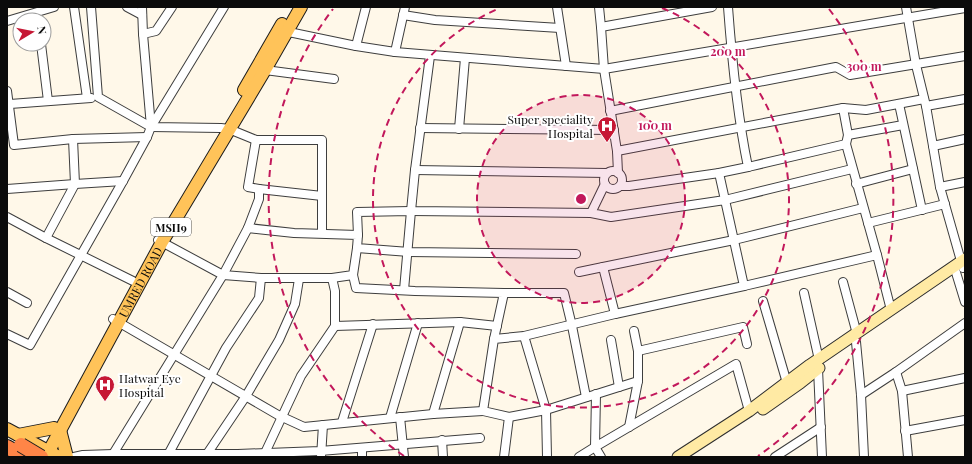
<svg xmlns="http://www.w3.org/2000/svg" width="972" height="464" viewBox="0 0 972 464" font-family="'Playfair Display',serif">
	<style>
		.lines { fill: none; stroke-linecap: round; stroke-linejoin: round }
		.street-casing { stroke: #3e3e3e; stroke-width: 10 }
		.secondary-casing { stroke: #2d2d2d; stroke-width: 13 }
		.primary-casing { stroke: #1c1c1c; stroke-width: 14 }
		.highway-casing { stroke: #1c1c1c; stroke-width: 16 }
		.street { stroke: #fff; stroke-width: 8 }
		.secondary { stroke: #ffeaa4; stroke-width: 11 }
		.primary { stroke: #ffc359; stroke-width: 12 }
		.highway { stroke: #ff8547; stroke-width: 14 }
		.highway-bridge-casing { stroke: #1c1c1c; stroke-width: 16; stroke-linecap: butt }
		.highway-bridge { stroke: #ff8547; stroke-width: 14 }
		.ring { fill: none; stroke: #c2185b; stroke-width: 2; stroke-dasharray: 7 5 }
		.labels { text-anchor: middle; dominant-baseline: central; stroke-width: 4; stroke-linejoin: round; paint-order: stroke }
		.shield { fill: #fff; stroke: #545454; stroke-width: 1 }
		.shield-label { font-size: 11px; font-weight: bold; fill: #0b0b0b }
		.poi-label { font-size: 12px; fill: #0b0b0b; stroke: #fff; text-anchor: end }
		.street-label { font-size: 12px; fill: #0b0b0b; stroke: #fff }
		.centre { fill: #c2185b; stroke: #fff; stroke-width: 2 }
		.ring-label { font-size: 12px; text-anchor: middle; font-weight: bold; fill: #c2185b; stroke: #fff; stroke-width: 4; stroke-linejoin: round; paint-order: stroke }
	</style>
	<rect width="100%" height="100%" fill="#fff8e9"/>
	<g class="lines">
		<g class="street-casing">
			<g id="street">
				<path d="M74,7L87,98"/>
				<path d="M91,7L98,97L151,127L221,128L229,129L256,140H322V233"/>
				<path d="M127,7L142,15"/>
				<path d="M142,7L143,34"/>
				<path d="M405,7L395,52L604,69L965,8"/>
				<path d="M557,7L566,66"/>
				<path d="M599,7L601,27"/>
				<path d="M906,7L916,65L926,106L965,99"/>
				<path d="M403,15L435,20L560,28"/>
				<path d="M7,21L54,7"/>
				<path d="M284,31L356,46L395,52"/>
				<path d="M41,44L48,101"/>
				<path d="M356,46L366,7"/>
				<path d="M430,56L415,170L411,211L591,213"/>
				<path d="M265,70L334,79"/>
				<path d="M7,91L14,145L73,139L147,137"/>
				<path d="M10,104L91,98"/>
				<path d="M899,104L922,210"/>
				<path d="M926,106L933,146L965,139"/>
				<path d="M843,108L848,135L846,144L877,255"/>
				<path d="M610,111L836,67L850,75L965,56"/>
				<path d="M151,127L143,34L156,31L172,7"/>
				<path d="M420,128L614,130"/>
				<path d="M459,129L465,58"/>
				<path d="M848,135L903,125"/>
				<path d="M933,146L940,187"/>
				<path d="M617,151L843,108L866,110L924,99"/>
				<path d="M748,167L846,144"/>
				<path d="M415,170L607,173"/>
				<circle cx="613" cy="180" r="9"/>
				<path d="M618,173L617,151L604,69L601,27L712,7"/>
				<path d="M719,173L725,200L852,169"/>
				<path d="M856,184L913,169"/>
				<path d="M620,186H629L719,173L748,167C737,114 732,61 728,7"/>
				<path d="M7,189L75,184L123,181"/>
				<path d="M259,189L322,196"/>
				<path d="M7,217L46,238L133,281"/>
				<path d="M868,223L945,204"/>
				<path d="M248,228L259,199V189L248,187L256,140"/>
				<path d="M358,235L357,212L411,211L404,290"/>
				<path d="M46,238L75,184L73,139"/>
				<path d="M158,240L223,275L261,278H332L335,291V326L460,322L433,414"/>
				<path d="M954,266L965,302"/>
				<path d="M963,268L940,187L965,182"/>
				<path d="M579,272L603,267"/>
				<path d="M353,275L356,288L415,291L504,293L494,339"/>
				<path d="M332,278L353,275L357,248"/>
				<path d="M843,282L857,334"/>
				<path d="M744,286L877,255L891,310"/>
				<path d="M7,292L27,303"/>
				<path d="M504,293H564L572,326L586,397"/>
				<path d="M804,293L819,360"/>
				<path d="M763,301L787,383"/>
				<path d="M615,314L603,267L734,240L863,208"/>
				<path d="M113,319L278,415L304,427L433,414L483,411"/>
				<path d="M460,322L497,326"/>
				<path d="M634,331L638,351L743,327L747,344"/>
				<path d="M7,334L30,345L123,181L147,137L151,127L224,7"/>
				<path d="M524,336L546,410L547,457"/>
				<path d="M611,340L619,387"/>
				<path d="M856,342L861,395L864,457"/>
				<path d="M818,369L822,457"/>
				<path d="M896,372L902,391L908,457"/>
				<path d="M902,391L965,378"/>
				<path d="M596,394L595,447L601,457"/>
				<path d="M861,395L896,372L965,323"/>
				<path d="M400,417L404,457"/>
				<path d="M509,417L546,410L638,381"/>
				<path d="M390,418L418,323"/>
				<path d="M342,422L373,324"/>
				<path d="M629,427L638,381V351"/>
				<path d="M905,431L965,420"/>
				<path d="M442,440L443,457"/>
				<path d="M362,448V457"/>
				<path d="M265,453L301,376L335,326"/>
				<path d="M113,454L223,275L248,228L294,233L358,235L357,248L409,252L576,254"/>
				<path d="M207,456V454L246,396L279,340L295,304L299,279"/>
				<path d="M74,457L83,455L113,454H238L320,451L480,438"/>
				<path d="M169,457V453L226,348L259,298L261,278"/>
				<path d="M321,457L323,425"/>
				<path d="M504,457L509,417L483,411L494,339L524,336L615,314L744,286L725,200L611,217L591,213L605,184"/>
				<path d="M579,457L595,447L736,364L749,411"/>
				<path d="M775,457L821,427"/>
			</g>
		</g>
		<g class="secondary-casing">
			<g id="secondary">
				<path d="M763,409L800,383L819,368"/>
				<path d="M678,457L749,411L810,365L965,259"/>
			</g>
		</g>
		<g class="primary-casing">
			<g id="primary">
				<path d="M244,90L282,24"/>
				<path d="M7,429L59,457"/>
				<path d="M60,430L67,457"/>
				<path d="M18,435L54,428"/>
				<path id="s1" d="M49,451L162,242L265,70L301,7"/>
			</g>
		</g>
		<g class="highway-casing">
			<path id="highway" d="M7,447L25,457"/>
		</g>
		<use href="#street" class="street"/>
		<use href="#secondary" class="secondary"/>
		<use href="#primary" class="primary"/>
		<use href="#highway" class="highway"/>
		<g class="highway-bridge-casing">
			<path id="highway-bridge" d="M21,445L41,457"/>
		</g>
		<use href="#highway-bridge" class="highway-bridge"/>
	</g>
	<circle cx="581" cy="199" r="104" fill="#c2185b" fill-opacity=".12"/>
	<g class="ring">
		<circle cx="581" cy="199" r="104"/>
		<path d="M662 8A208 208 0 1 1 500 8"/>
		<path d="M404 456A312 312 0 0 1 333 9M829 9A312 312 0 0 1 758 456"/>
	</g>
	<defs>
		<g id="hospital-pin" transform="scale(1)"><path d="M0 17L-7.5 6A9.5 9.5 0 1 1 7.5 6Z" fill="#c61835" stroke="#fff"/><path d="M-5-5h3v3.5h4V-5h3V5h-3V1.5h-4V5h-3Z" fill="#fff"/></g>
	</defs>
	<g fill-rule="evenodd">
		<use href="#hospital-pin" x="607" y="126"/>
		<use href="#hospital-pin" x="105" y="385"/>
	</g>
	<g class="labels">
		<rect class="shield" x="151" y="218" width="40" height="18" rx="3"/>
		<g class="shield-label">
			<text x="171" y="227">MSH9</text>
		</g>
		<g class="poi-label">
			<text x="593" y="119">Super speciality<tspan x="593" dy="14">Hospital</tspan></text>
			<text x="119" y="378" text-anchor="start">Hatwar Eye<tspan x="119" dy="14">Hospital</tspan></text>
		</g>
		<g class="street-label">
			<text stroke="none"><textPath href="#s1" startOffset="192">UMRED ROAD</textPath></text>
		</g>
	</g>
	<circle cx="581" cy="199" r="6" class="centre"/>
	<g class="ring-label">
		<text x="728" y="56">200 m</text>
		<text x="864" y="71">300 m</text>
		<text x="655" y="130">100 m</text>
	</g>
	<rect width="972" height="464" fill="none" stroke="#0b0b0b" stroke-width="16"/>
	<g transform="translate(32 32) rotate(80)"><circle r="19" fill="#ffffff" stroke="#9d9d9d"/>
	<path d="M0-3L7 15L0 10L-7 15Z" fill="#c61835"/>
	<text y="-6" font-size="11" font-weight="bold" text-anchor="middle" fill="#0b0b0b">N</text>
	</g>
</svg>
